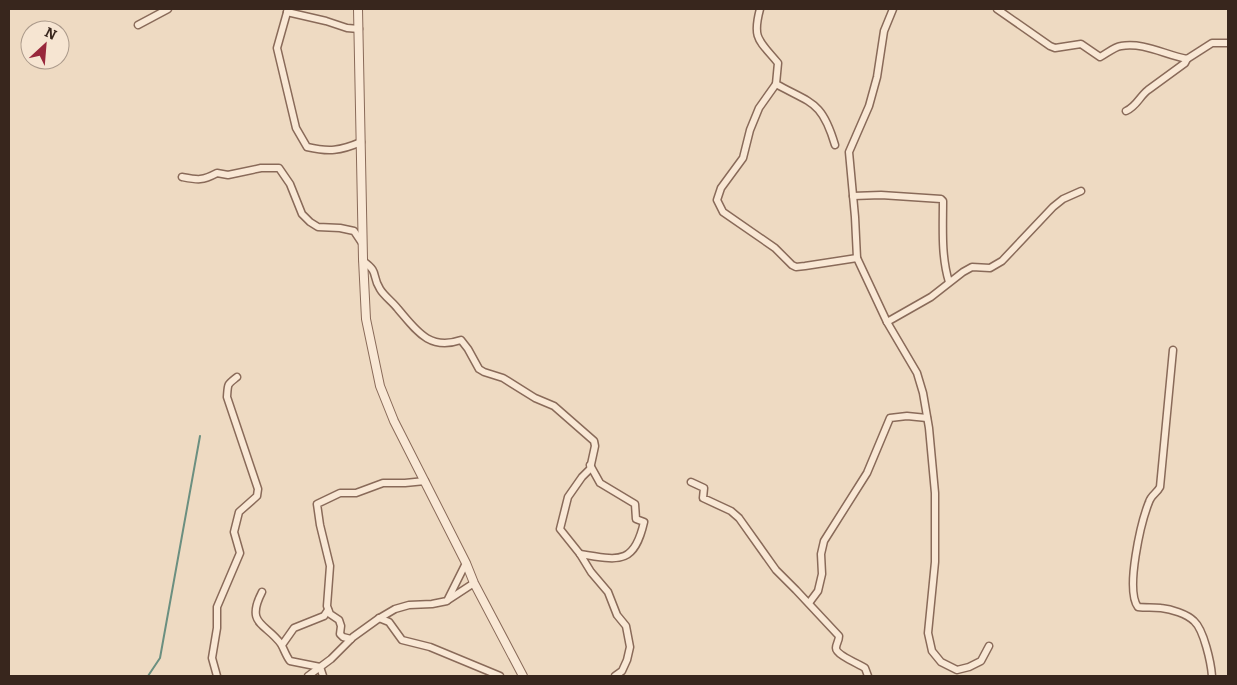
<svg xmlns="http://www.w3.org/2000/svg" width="1237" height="685" viewBox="0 0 1237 685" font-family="Bitter,serif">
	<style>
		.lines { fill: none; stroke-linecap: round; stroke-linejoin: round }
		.stream { stroke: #6b8f80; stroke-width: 2 }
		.minor-casing { stroke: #896a59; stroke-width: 9 }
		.tertiary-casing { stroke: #896a59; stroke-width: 10 }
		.minor { stroke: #f9e8d5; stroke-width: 6 }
		.tertiary { stroke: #f9e8d5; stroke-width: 8 }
	</style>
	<rect width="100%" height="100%" fill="#eedac2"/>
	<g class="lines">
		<path class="stream" d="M148,676L160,658L200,436"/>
		<g class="minor-casing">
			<g id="minor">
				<path d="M288,9L277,48L296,128L307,147C329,152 340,151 361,142"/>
				<path d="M760,9C752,39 759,40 778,63L776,84C812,104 822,101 835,145"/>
				<path d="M893,9L884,31L877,77L869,106L849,152L855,217L857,258L887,322L917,373L923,393L929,428L935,493V562L928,633L932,651L941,662L957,670L969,667L981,661L989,646"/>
				<path d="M997,9L1050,46L1055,48L1081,44L1100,57C1106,54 1114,47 1121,46C1144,42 1165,55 1187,59L1212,43H1228"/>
				<path d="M287,12L326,21L347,28L359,29"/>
				<path d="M138,25L168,9"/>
				<path d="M776,84L759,108L750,130L743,158L721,188L717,200L723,212L775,248L792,265L796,267L805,266L857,258"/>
				<path d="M1126,111C1137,106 1139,97 1148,90L1185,63L1187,59"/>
				<path d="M182,177C198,180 202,181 217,173L228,175L261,168H279L290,184L302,214L310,222L318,227L340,228L354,231L362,243"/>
				<path d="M853,196L881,195L941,199L943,201C943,228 941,256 949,282"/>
				<path d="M363,261C380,273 371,275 380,289C384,296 393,302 398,309C416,330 429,351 461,340L468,349L479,369L484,372L503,378L535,398L554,406L594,441L595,446L590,469L582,477L568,497L560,529L580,554L591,572L608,592L617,615L626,626L630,647L627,660L622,671L615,676"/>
				<path d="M887,322L931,297L963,272L972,267L990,268L1002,261L1053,207L1063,199L1081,191"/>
				<path d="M1173,350L1160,487C1157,493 1151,495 1149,502C1141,522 1125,590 1138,607C1146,608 1153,607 1161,608C1171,609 1187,614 1194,621C1204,630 1211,663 1212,676"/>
				<path d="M691,482L704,488L703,498L731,511L739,518L776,570L796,590L839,636C839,641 836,644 836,648C836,655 859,664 865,668L868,676"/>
				<path d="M580,554C618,560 634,566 644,522L636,519L635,504L600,483L590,465"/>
				<path d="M262,592C245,625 266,623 281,644C284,649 286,656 290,661L320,667L323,676"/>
				<path d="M448,600L474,583"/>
				<path d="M809,603L818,591L822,574L821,554L824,541L867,473L890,418L907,416L927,418"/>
				<path d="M379,618L389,622L402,640L430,647L500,676"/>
				<path d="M351,639L343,637L340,634L341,626L339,620L330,614L327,606L330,566L320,525L317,504L340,493H356L383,483H405L425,481"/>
				<path d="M282,645L294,628L324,616L328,610"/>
				<path d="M217,676L212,658L217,628V607L240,553L234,532L239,512L257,496L258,489L227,397C228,383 227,385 237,377"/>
				<path d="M308,676L331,659L353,637L378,619L395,609L409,605L432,604L447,601L466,563"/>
			</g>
		</g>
		<g class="tertiary-casing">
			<path id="tertiary" d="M358,9L363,259L366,319L380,386L394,421L466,563L474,583L523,676"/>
		</g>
		<use href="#minor" class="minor"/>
		<use href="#tertiary" class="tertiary"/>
	</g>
	<rect width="1237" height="685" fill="none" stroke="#38261d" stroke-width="20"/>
	<g transform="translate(45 45) rotate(26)"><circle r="24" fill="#f6e5d2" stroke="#aa998a"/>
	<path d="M0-4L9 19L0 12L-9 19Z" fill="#98283c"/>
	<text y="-8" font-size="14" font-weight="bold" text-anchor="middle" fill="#38261d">N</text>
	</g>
</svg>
